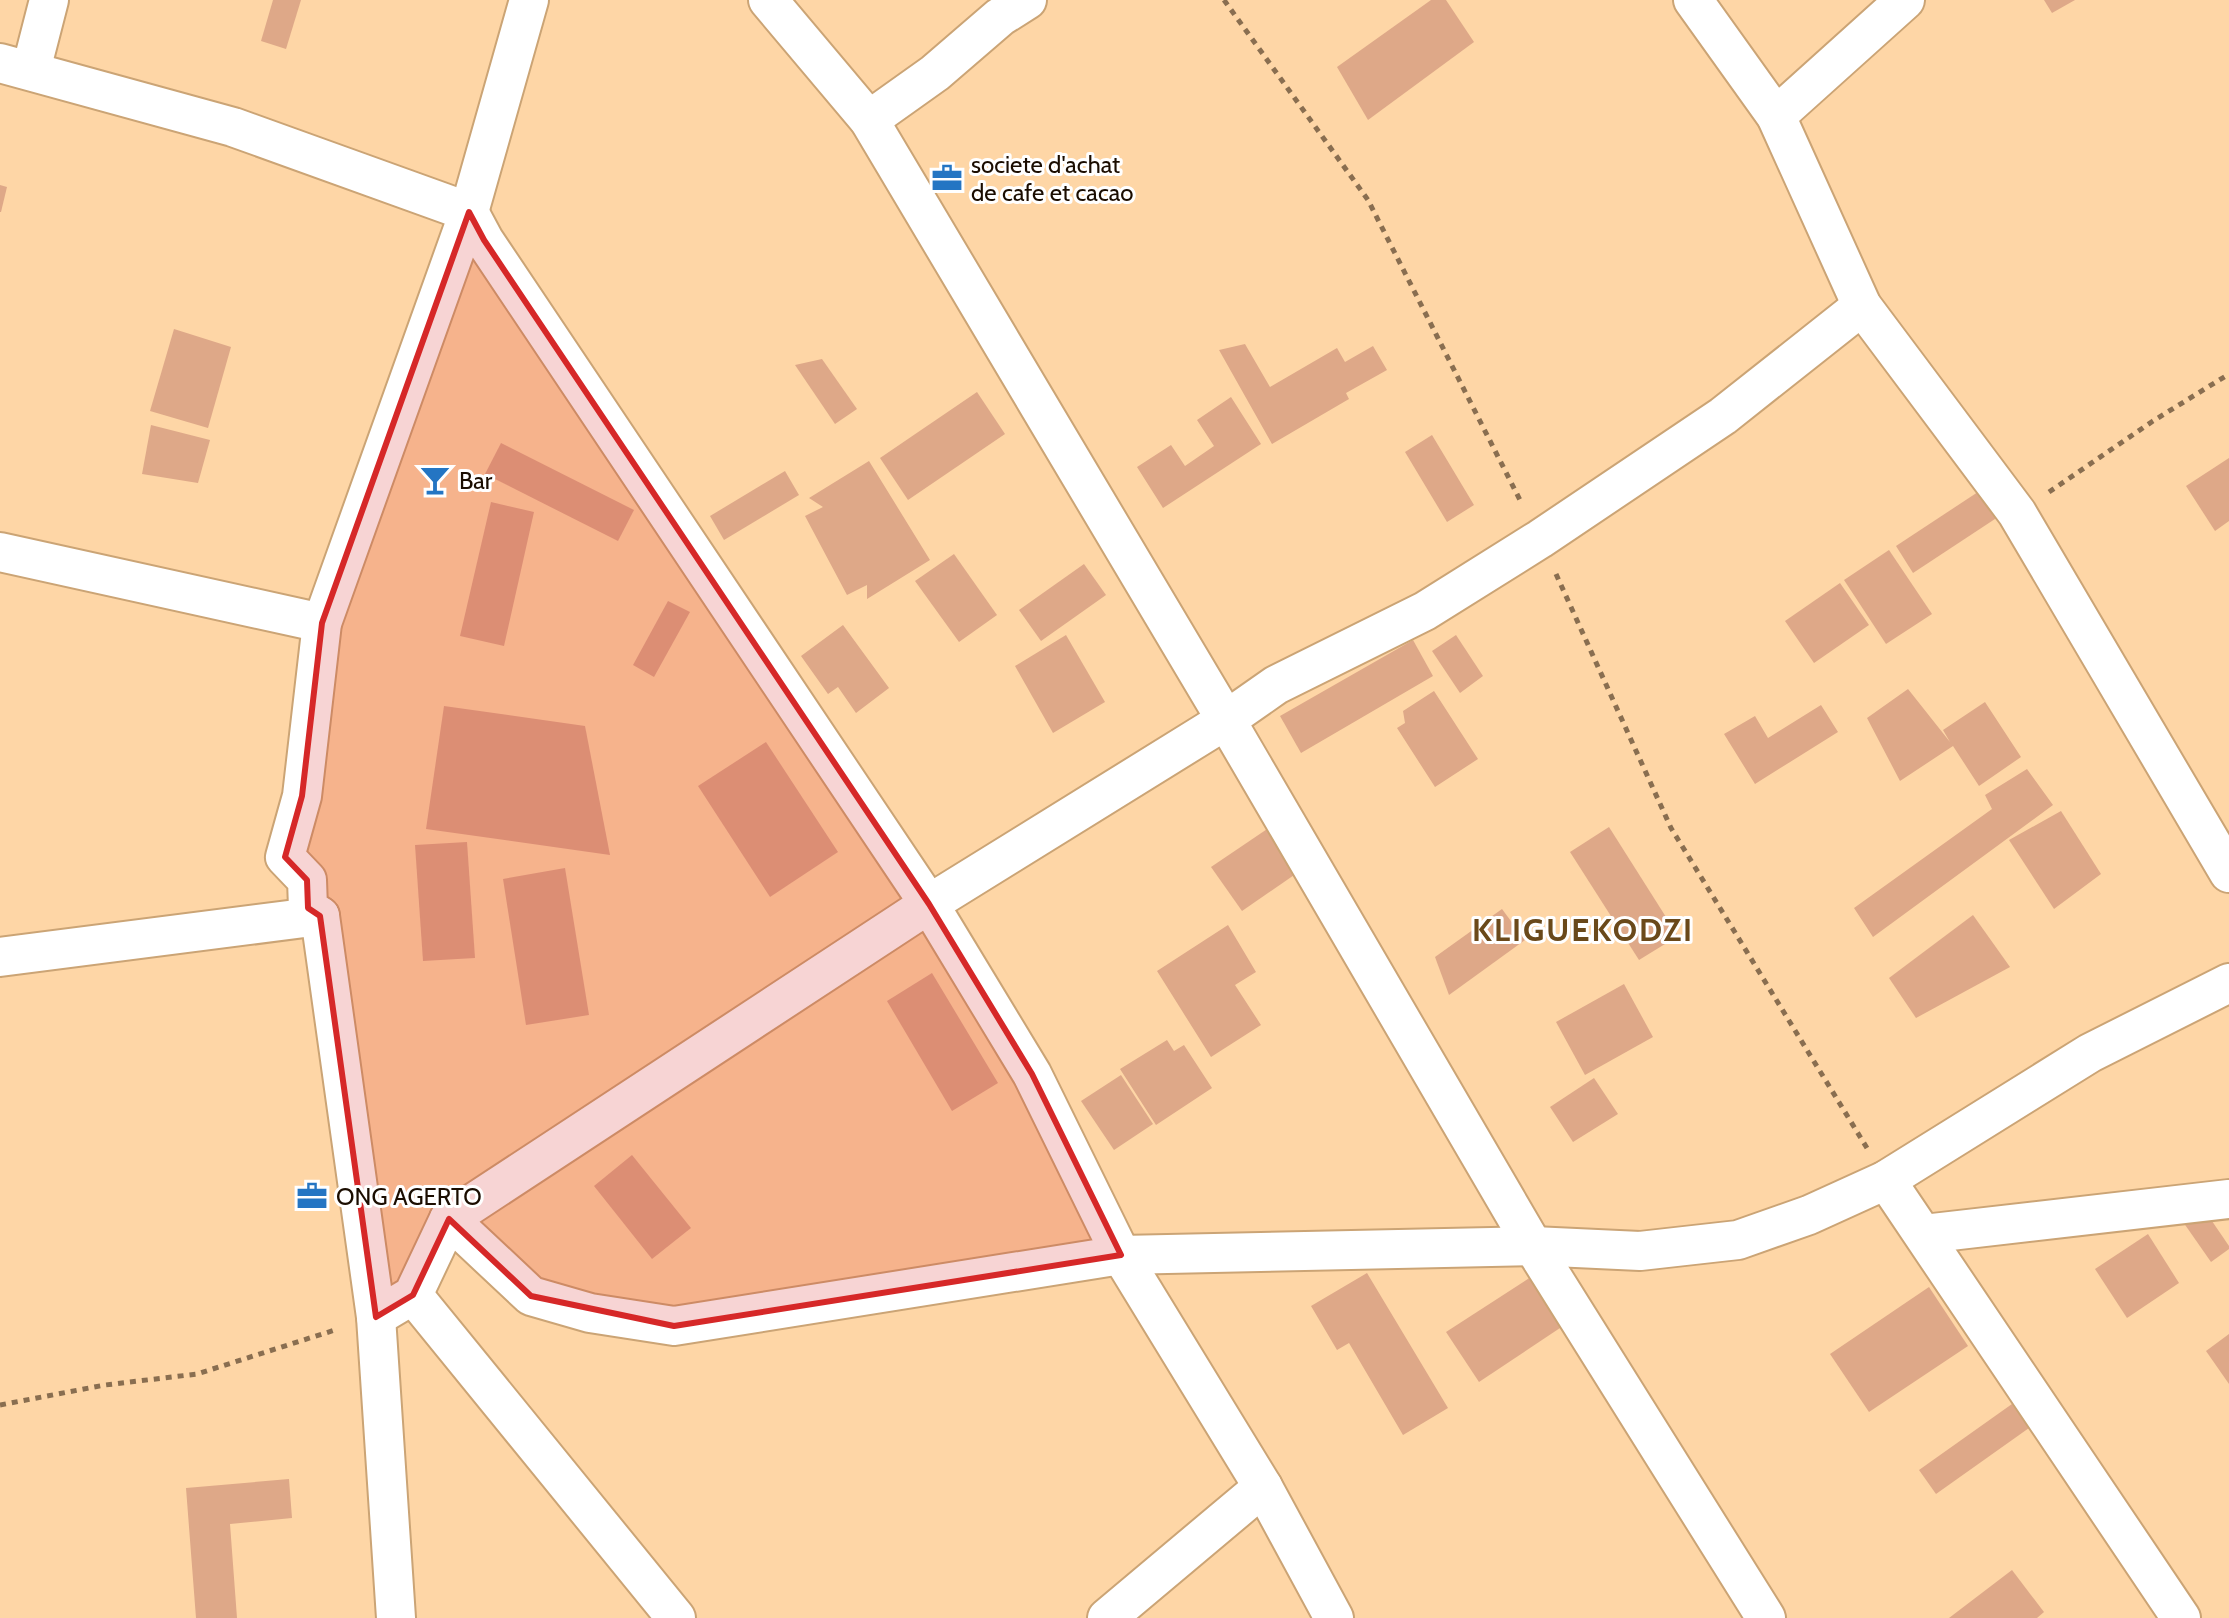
<svg xmlns="http://www.w3.org/2000/svg" width="2229" height="1618" viewBox="0 0 2229 1618" font-family="Cabin,sans-serif">
	<style>
		.building { fill: #dea888 }
		.lines { fill: none; stroke-linecap: round; stroke-linejoin: round }
		.street-casing { stroke: #cba475; stroke-width: 42 }
		.path { stroke: #896e50; stroke-width: 5; stroke-dasharray: 6 6; stroke-linecap: butt }
		.street { stroke: #fff; stroke-width: 38 }
		.marked { fill: #d62828; fill-opacity: 0.2; stroke: #d62828; stroke-width: 6; stroke-linejoin: round }
		.labels { text-anchor: middle; dominant-baseline: central; stroke-width: 6; stroke-linejoin: round; paint-order: stroke }
		.poi-label { font-size: 24px; fill: #1b0d00; stroke: #fff; text-anchor: start }
		.district-label { font-size: 32px; font-weight: bold; letter-spacing: 2px; fill: #6a491a; stroke: #fff }
	</style>
	<rect width="100%" height="100%" fill="#fed6a6"/>
	<g class="building">
		<path d="M273,0H301L286,49L261,41Z"/>
		<path d="M1431,0H1446L1474,42L1368,120L1337,67Z"/>
		<path d="M2044,0H2075L2052,13Z"/>
		<path d="M0,185L7,187L1,212H0Z"/>
		<path d="M174,329L231,347L208,428L150,411Z"/>
		<path d="M1245,344L1270,387L1337,348L1345,362L1373,346L1387,370L1346,393L1349,399L1272,444L1219,350Z"/>
		<path d="M822,359L857,409L835,424L795,365Z"/>
		<path d="M977,392L1005,434L908,500L880,458Z"/>
		<path d="M1231,397L1261,444L1163,508L1137,467L1171,445L1185,466L1214,446L1197,420Z"/>
		<path d="M151,425L210,440L198,483L142,474Z"/>
		<path d="M1432,435L1474,505L1447,522L1405,452Z"/>
		<path d="M501,443L634,510L618,541L485,474Z"/>
		<path d="M2229,458V521L2215,531L2186,486Z"/>
		<path d="M869,461L930,560L867,599V585L847,595L805,516L823,507L809,498Z"/>
		<path d="M785,471L799,495L724,540L710,516Z"/>
		<path d="M1981,490L1998,517L1913,573L1896,546Z"/>
		<path d="M491,502L534,512L504,646L460,636Z"/>
		<path d="M1889,550L1932,614L1886,644L1844,580Z"/>
		<path d="M954,554L997,615L959,642L915,581Z"/>
		<path d="M1084,564L1106,595L1041,641L1019,610Z"/>
		<path d="M1840,583L1869,625L1814,663L1785,621Z"/>
		<path d="M668,601L690,612L654,677L633,665Z"/>
		<path d="M843,625L889,688L856,713L838,687L828,694L801,656Z"/>
		<path d="M1066,635L1105,702L1053,733L1015,666Z"/>
		<path d="M1456,635L1483,676L1460,693L1432,651Z"/>
		<path d="M1413,640L1433,676L1301,753L1280,716Z"/>
		<path d="M1908,689L1950,742L1943,730L1985,702L2021,757L1979,786L1953,746L1900,781L1867,718Z"/>
		<path d="M1434,691L1478,759L1435,787L1397,728L1405,723L1403,711Z"/>
		<path d="M1821,705L1838,732L1755,784L1724,734L1755,716L1768,738Z"/>
		<path d="M444,706L585,726L610,855L426,829Z"/>
		<path d="M766,742L838,852L770,897L698,786Z"/>
		<path d="M2027,769L2053,805L1873,937L1854,908L1992,809L1985,795Z"/>
		<path d="M2061,811L2101,874L2054,909L2009,840Z"/>
		<path d="M1273,825L1297,873L1242,911L1211,867Z"/>
		<path d="M1609,827L1678,936L1639,960L1570,852Z"/>
		<path d="M467,842L475,958L423,961L415,845Z"/>
		<path d="M565,868L589,1015L526,1025L503,879Z"/>
		<path d="M1502,909L1525,940L1449,995L1435,957Z"/>
		<path d="M1973,915L2010,967L1916,1018L1889,978Z"/>
		<path d="M1228,925L1256,972L1235,985L1261,1025L1211,1057L1157,971Z"/>
		<path d="M932,973L998,1083L952,1111L887,1001Z"/>
		<path d="M1624,984L1653,1037L1585,1075L1556,1022Z"/>
		<path d="M1167,1040L1174,1051L1184,1045L1212,1088L1156,1125L1120,1069Z"/>
		<path d="M1121,1075L1153,1124L1114,1150L1081,1101Z"/>
		<path d="M1594,1078L1618,1114L1573,1142L1550,1107Z"/>
		<path d="M632,1155L691,1228L652,1259L594,1186Z"/>
		<path d="M2201,1205L2229,1246V1249L2211,1262L2181,1219Z"/>
		<path d="M2148,1234L2179,1283L2127,1318L2095,1269Z"/>
		<path d="M1367,1273L1448,1408L1403,1435L1349,1343L1337,1350L1311,1306Z"/>
		<path d="M1537,1273L1569,1322L1479,1382L1446,1332Z"/>
		<path d="M1929,1287L1968,1346L1869,1412L1830,1354Z"/>
		<path d="M2229,1334V1384L2206,1351Z"/>
		<path d="M2012,1404L2029,1428L1936,1494L1919,1470Z"/>
		<path d="M289,1479L292,1518L230,1524L237,1618H196L186,1488Z"/>
		<path d="M2012,1570L2044,1612L2037,1618H1949Z"/>
	</g>
	<g class="lines">
		<g class="street-casing">
			<g id="street">
				<path d="M768,0L869,120L1226,720L1533,1246L1766,1618"/>
				<path d="M1693,0L1776,116L1862,306L2017,513L2229,873"/>
				<path d="M0,63L233,127L469,212L484,240L929,904L1032,1074L1121,1255L1263,1487L1334,1618"/>
				<path d="M31,70L49,0"/>
				<path d="M1776,116L1905,0"/>
				<path d="M869,120L935,73L1000,17L1027,0"/>
				<path d="M0,552L322,623"/>
				<path d="M0,957L320,916"/>
				<path d="M1886,1180L2181,1618"/>
				<path d="M449,1219L531,1296L590,1313L674,1326L1121,1255L1533,1246L1640,1251L1738,1240L1809,1215L1886,1180L2090,1053L2229,983"/>
				<path d="M1924,1234L2229,1199"/>
				<path d="M413,1295L676,1618"/>
				<path d="M376,1317L413,1295L449,1219L929,904L1226,720L1276,685L1425,611L1540,539L1723,416L1862,306"/>
				<path d="M396,1618L376,1317L320,916L308,908L307,880L285,857L302,796L322,623L469,212L529,0"/>
				<path d="M1107,1618L1263,1487"/>
			</g>
		</g>
		<g class="path">
			<path d="M1224,0L1368,200L1522,504"/>
			<path d="M2049,492L2153,421L2229,374"/>
			<path d="M1556,574L1671,828L1867,1148"/>
			<path d="M0,1405L105,1385L197,1374L338,1329"/>
		</g>
		<use href="#street" class="street"/>
	</g>
	<path class="marked" d="M469,212L484,240L929,904L1032,1074L1121,1255L674,1326L531,1296L449,1219L413,1295L376,1317L320,916L308,908L307,880L285,857L302,796L322,623Z"/>
	<defs>
		<g id="office-bare" transform="scale(2.4)"><path d="M-6-3h4V-5.5h4V-3h4V5H-6ZM-1-4.5V-3h2v-1.5ZM-6 0V1H6V0Z" fill="#2475c3" stroke="#fff" stroke-width="2.5" paint-order="stroke"/></g>
		<g id="bar-bare" transform="scale(2.4)"><path d="M-6-5H6L.8 .8V4.5H3.5V6h-7V4.5H-.8V.8Z" fill="#2475c3" stroke="#fff" stroke-width="2.5" paint-order="stroke"/></g>
	</defs>
	<g fill-rule="evenodd">
		<use href="#office-bare" x="947" y="178"/>
		<use href="#bar-bare" x="435" y="480"/>
		<use href="#office-bare" x="312" y="1196"/>
	</g>
	<g class="labels">
		<g class="poi-label">
			<text x="971" y="164">societe d'achat<tspan x="971" dy="28">de cafe et cacao</tspan></text>
			<text x="459" y="480">Bar</text>
			<text x="336" y="1196">ONG AGERTO</text>
		</g>
		<g class="district-label">
			<text x="1583" y="929">KLIGUEKODZI</text>
		</g>
	</g>
</svg>
